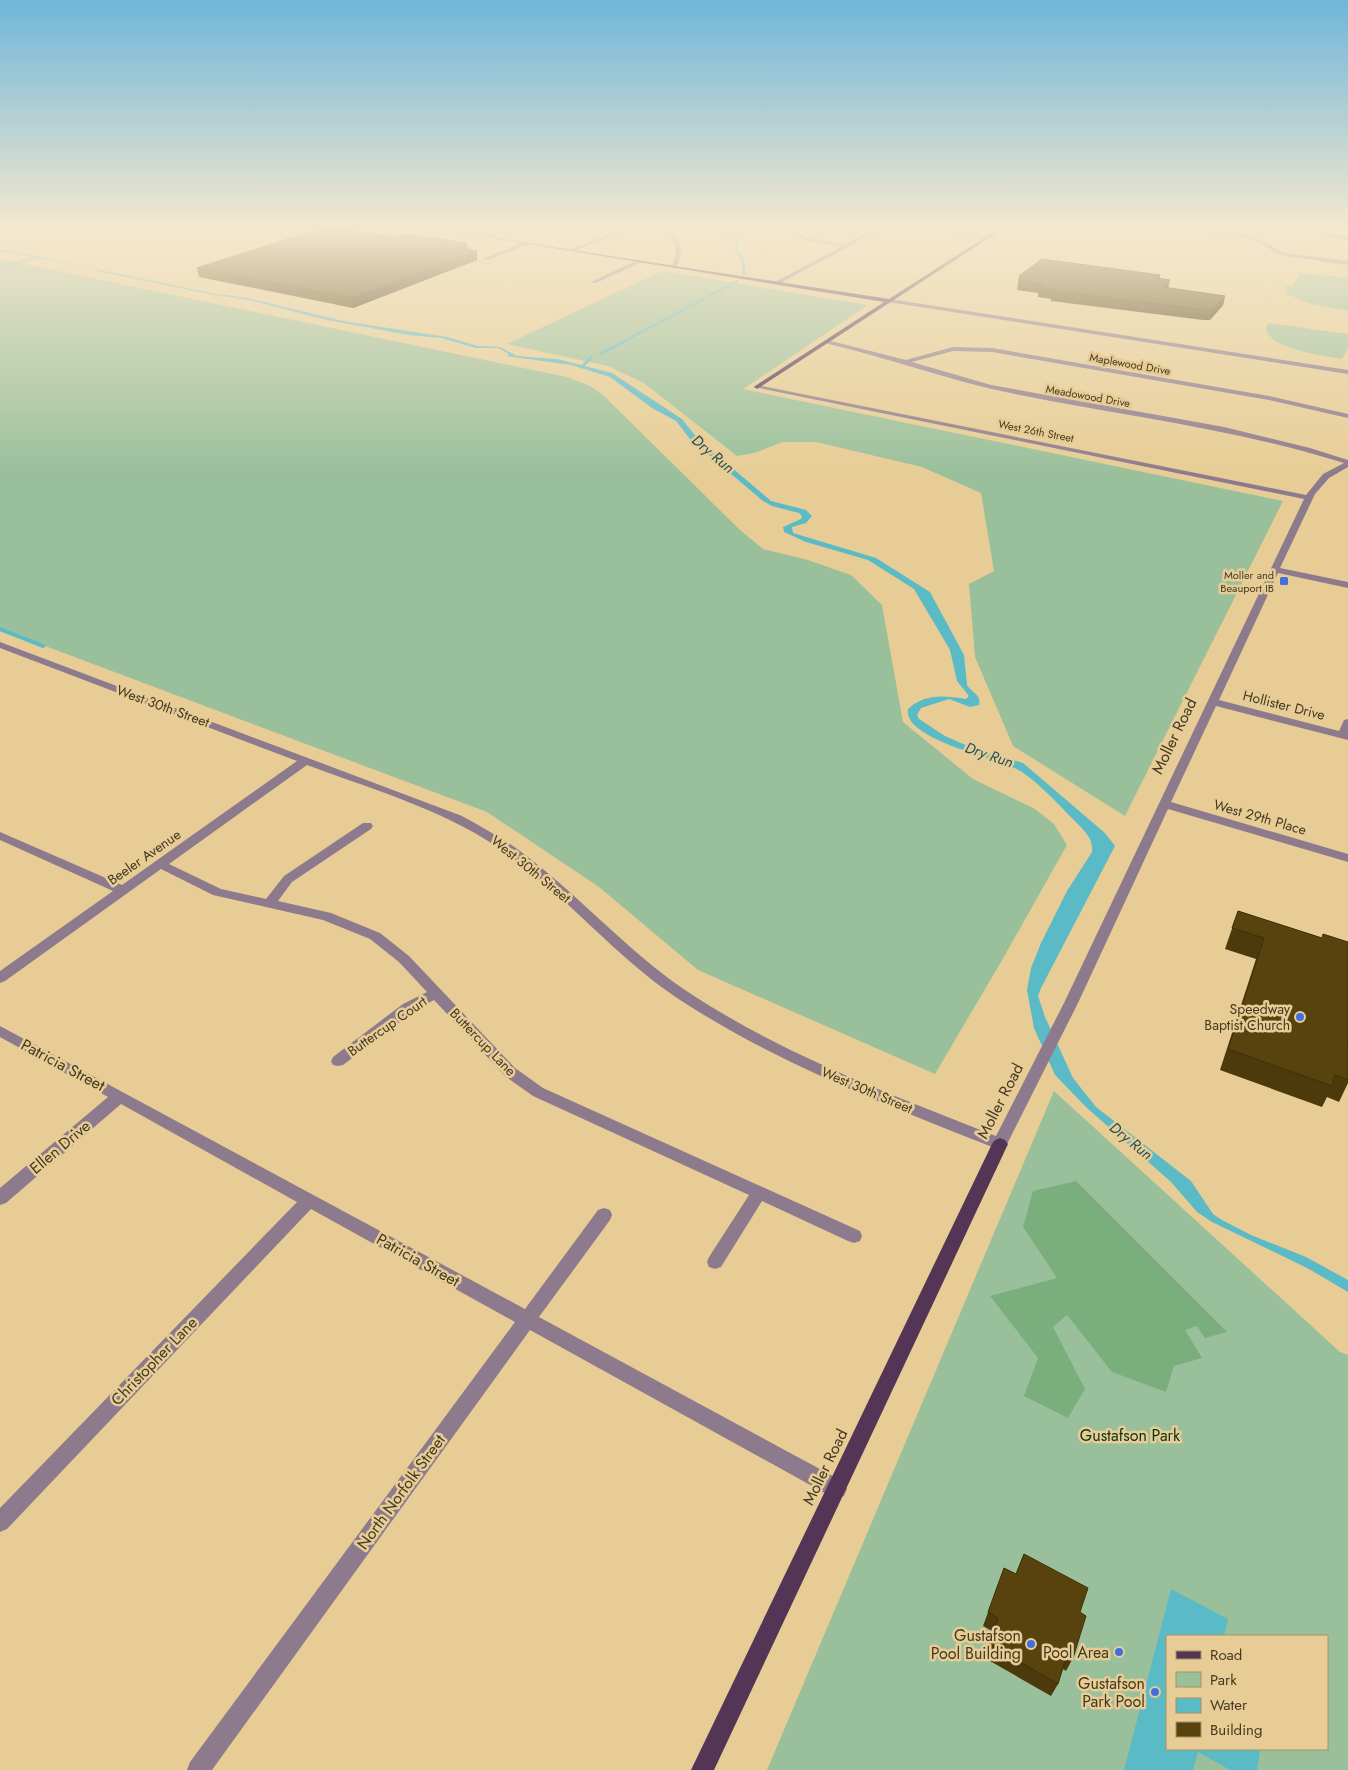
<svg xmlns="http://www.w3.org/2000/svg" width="1348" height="1770" viewBox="0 0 1348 1770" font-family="Jost,sans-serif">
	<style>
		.green { fill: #9ac09b; fill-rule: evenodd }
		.forest { fill: #7aaf7d }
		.water { fill: #5abac6 }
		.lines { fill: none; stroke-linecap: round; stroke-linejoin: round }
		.stream-far2 { stroke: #5abac6; stroke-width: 2.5 }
		.stream-far1 { stroke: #5abac6; stroke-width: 3 }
		.stream { stroke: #5abac6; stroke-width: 4 }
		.minor { fill: #8d7b8d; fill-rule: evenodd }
		.major { fill: #543555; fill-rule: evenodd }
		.wall { fill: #4c3a0c }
		.shaded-wall { fill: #3e2f0a }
		.building { fill: #58430e; stroke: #3e2f0a }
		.poi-dot { fill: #446ddf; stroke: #e7cd95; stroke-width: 2 }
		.labels { text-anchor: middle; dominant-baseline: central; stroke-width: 5; stroke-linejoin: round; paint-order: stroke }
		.far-street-label { font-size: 11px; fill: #433922; stroke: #e7cd95 }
		.far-poi-label { font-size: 11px; fill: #433922; stroke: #e7cd95; text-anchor: end }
		.street-label { font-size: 14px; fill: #433922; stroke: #e7cd95 }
		.poi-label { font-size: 14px; fill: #433922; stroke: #e7cd95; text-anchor: end }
		.water-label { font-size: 15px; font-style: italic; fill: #244f55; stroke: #e7cd95 }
		.near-street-label { font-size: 16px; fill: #433922; stroke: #e7cd95 }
		.near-park-label { font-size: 16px; fill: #0b3211; stroke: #e7cd95 }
		.near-poi-label { font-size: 16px; fill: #433922; stroke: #e7cd95; text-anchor: end }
	</style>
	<rect width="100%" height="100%" fill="#e7cd95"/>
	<g class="green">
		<path d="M0,259L567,377L590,386L603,395L739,529L763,549L808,560L851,575L882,605L903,722L973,779L1035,809L1054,824L1067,845L1001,962L935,1074L698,970L599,887L487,812L0,629Z"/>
		<path d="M662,271L868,305L743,389L1283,501L1125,816L1013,746L975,657L969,584L994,571L981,493L922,467L816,442H783L754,453L737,456L644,383L608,366L507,344Z"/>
		<path d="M1300,273L1348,278V311L1308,303L1287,294L1286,286L1293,285Z"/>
		<path d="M1269,323L1348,334V348L1342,359C1325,356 1268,349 1266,328Z"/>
		<path d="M1054,1091L1340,1352L1348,1355V1770H767ZM1167,1636H1327V1749H1167Z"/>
	</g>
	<path class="forest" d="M1076,1181L1227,1332L1205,1338L1197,1326L1185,1330L1202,1358L1174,1366L1166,1392L1112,1372L1067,1315L1053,1327L1085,1389L1068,1418L1024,1396L1038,1358L990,1296L1057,1278L1023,1227L1033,1191Z"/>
	<g class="water">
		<path d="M0,249L211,293L248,298L343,321L447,337L478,346L500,347L517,356L557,359L612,373L682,419L698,439L771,501L806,510L812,516L806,523L792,527L793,533L876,558L930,592L964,655L967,685C971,692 982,695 979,705L970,707L949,699L921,708L917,715L919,719L945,736L968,746L1023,763L1105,833L1115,846L1041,988L1038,996L1045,1017L1073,1078L1096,1107L1191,1181L1213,1214L1222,1220L1251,1235L1306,1257L1348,1280V1292L1309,1269L1212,1222L1197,1212L1171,1182L1087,1108L1055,1075L1034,1028L1027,990L1031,968L1041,943L1067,891L1092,852C1093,841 1088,835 1081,827C1063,810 1042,785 1022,772C1001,758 903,741 908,709C926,693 944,696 966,699L969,696L957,681L950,650L914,589L868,560L806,542L784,532L783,527L801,519L802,516L799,513L772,506L763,501L690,439L676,421L652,408L610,377L571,365L507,356L509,354L498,348H476L441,338L409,335L327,320L249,300L209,294L102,272L90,268L0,251Z"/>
		<path d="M1171,1589L1228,1619L1224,1636H1167V1749H1260L1257,1770H1230L1198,1752L1193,1770H1124Z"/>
	</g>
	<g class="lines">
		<g class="stream-far2">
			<path d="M723,225L728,233L737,239L736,250L743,260L744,274"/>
			<path d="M0,268L38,257"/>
			<path d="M610,349L737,281"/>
		</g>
		<g class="stream-far1">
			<path d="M602,353L613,347"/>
			<path d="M583,366L591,357"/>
		</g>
		<path class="stream" d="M0,629L43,646"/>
		<g class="minor">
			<path d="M514,225H520L488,238L484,237Z"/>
			<path d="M662,225H667C681,237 685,251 676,268L671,267C679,252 677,239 664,228L619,233L574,251L569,250L616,231Z"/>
			<path d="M777,225H782L807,238L845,244L874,229L878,225H882L878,231L777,285L775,282L841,247L804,240Z"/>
			<path d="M901,225H912L991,237L989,238Z"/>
			<path d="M1154,225L1243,235L1265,242L1283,253L1348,261V265L1280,255L1261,244L1242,237Z"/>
			<path d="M1327,225H1331L1325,233L1348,236V240L1320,235Z"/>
			<path d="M526,241L528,244L488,260L483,259Z"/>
			<path d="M640,259L642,262L596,283L591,282Z"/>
			<path d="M890,299L1348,370V374L888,302Z"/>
			<path d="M827,340L906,360L953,347L992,348L1269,396L1348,414V418L1269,400L992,352L953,351L912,362L991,385L1224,427L1310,448L1348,460V467L1329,478L1315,494L1280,568L1348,582V588L1278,573L1219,700L1339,731L1344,720L1348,719V740L1216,706L1171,802L1348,854V862L1168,809L1078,1003L1005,1148L1000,1150L995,1148C886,1105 776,1063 677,998C616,957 569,899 510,856C450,811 376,791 307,765L169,864L221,889L266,899L284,876L363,823H371L373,826L371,829L292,882L278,901L331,913L380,933L409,956L515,1068L543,1088L860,1231L862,1236L860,1241L854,1243L848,1241L762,1201L721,1267L715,1269L709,1267L707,1262L709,1257L749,1195L533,1096L505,1076L434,1000L413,1012L343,1065L338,1066L333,1065L331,1061L333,1057L403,1004L427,992L399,962L370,939L323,920L213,895L161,869L5,981L0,983V971L113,891L0,840V832L122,885L297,761L0,648V642L462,816C482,827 502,838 520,851C578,894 625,949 685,990C781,1054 890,1094 996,1136L1064,1003L1304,499L754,387L757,385L1306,495L1323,474L1344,463C1236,429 1125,416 1015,394C950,381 889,358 825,343Z"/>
			<path d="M0,1026L525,1309L598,1210L604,1208L610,1210L612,1215L610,1220L539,1317L844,1482L847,1489L844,1496L837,1499L830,1496L530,1330L212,1770H187L190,1762L515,1322L311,1209L7,1529L0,1532V1508L297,1202L121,1104L6,1203L0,1205V1188L108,1097L0,1037Z"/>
		</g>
		<g class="major">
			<path d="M411,225L889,299L1004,225H1009L757,389L754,387L755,386L884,302Z"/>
			<path d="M1000,1138L1005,1140L1008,1144L714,1770H691L992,1144L995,1140Z"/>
		</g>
	</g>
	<g class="wall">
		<path d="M468,249L477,260L353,308L199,277L197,268Z"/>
		<path d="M1160,275V278L1168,288L1225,296L1223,305L1210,320H1203L1051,301V299L1038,297V293L1017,290L1019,276Z"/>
		<path d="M1238,911L1321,938L1347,1049L1348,1050V1083L1339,1102L1327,1097L1322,1107L1220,1070L1256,959L1225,949Z"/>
		<path d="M1024,1554L1080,1612L1073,1658L1066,1671L1063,1669L1058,1684L1051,1696L983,1657L992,1631L983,1626L1004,1568L1016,1574Z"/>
	</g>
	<g class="shaded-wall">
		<path d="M467,243L468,252L457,247Z"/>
		<path d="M477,251V260L353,308L352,298Z"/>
		<path d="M1170,280L1168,289L1163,287Z"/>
		<path d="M1225,296L1223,305L1210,320L1213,310Z"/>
	</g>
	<g class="building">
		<path d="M328,226L396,237L406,234L467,243L457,247L477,251L352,298L197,268Z"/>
		<path d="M1042,259L1160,275L1157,278L1170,280L1163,287L1225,296L1213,310H1205L1053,291L1055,289L1039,287L1044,284L1018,280L1022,277L1019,276Z"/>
		<path d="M1238,911L1322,938L1323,934L1348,942V1046L1347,1049L1348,1050V1080L1335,1075L1332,1086L1228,1049L1264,938L1232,928Z"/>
		<path d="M1024,1554L1088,1588L1080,1612L1086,1616L1073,1658L1067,1654L1058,1684L989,1644L998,1618L988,1612L1004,1568L1016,1574Z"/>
	</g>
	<linearGradient id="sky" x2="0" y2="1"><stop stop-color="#6fb6da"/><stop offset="0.48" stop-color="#f4e8cf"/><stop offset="1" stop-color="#f4e8cf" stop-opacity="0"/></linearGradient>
	<rect width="1348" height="473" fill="url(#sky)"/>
	<g class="poi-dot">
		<rect x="1279" y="576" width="10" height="10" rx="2.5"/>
		<circle cx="1300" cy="1017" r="5"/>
		<circle cx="1031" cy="1644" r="5"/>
		<circle cx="1119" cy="1652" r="5"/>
		<circle cx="1155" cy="1692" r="5"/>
	</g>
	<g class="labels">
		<g class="far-street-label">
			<text transform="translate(1130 364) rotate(10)">Maplewood Drive</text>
			<text transform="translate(1088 396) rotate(10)">Meadowood Drive</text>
			<text transform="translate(1036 431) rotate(11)">West 26th Street</text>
		</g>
		<g class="far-poi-label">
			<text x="1274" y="575">Moller and<tspan x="1274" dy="13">Beauport IB</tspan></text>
		</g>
		<g class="street-label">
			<text transform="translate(1284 705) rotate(14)">Hollister Drive</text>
			<text transform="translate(163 706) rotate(20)">West 30th Street</text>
			<text transform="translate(1260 817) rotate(16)">West 29th Place</text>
			<text transform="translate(144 857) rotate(-35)">Beeler Avenue</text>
			<text transform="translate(531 869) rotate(39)">West 30th Street</text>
			<text transform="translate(387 1026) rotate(-35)">Buttercup Court</text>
			<text transform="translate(483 1042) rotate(46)">Buttercup Lane</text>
			<text transform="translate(867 1090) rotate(23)">West 30th Street</text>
		</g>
		<g class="poi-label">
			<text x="1290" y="1009">Speedway<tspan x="1290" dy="16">Baptist Church</tspan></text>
		</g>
		<g class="water-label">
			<text transform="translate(713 454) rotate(40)">Dry Run</text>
			<text transform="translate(989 755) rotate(19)">Dry Run</text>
			<text transform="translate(1131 1141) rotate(39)">Dry Run</text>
		</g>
		<g class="near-street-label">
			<text transform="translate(1174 736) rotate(-64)">Moller Road</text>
			<text transform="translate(63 1065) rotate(28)">Patricia Street</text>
			<text transform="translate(1000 1101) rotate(-63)">Moller Road</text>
			<text transform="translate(60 1147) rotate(-40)">Ellen Drive</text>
			<text transform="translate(418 1260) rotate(29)">Patricia Street</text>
			<text transform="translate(154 1361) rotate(-46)">Christopher Lane</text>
			<text transform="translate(825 1467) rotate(-64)">Moller Road</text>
			<text transform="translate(401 1492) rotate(-54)">North Norfolk Street</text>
		</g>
		<g class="near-park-label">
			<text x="1130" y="1435">Gustafson Park</text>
		</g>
		<g class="near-poi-label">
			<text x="1021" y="1635">Gustafson<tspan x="1021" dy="18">Pool Building</tspan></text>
			<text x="1109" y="1652">Pool Area</text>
			<text x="1145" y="1683">Gustafson<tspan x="1145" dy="18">Park Pool</tspan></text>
		</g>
	</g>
	<rect x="1166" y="1635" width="162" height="115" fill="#e7cd95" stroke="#a59267"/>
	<rect x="1176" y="1651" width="25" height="8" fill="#543555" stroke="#a59267"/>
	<text x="1210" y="1660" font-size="15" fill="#433922">Road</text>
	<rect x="1176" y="1672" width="25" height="15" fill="#9ac09b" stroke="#a59267"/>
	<text x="1210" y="1685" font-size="15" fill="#433922">Park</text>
	<rect x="1176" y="1698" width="25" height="15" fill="#5abac6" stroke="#a59267"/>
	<text x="1210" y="1710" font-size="15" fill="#433922">Water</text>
	<rect x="1176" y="1722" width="25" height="15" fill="#58430e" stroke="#a59267"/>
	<text x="1210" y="1735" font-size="15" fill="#433922">Building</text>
</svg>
